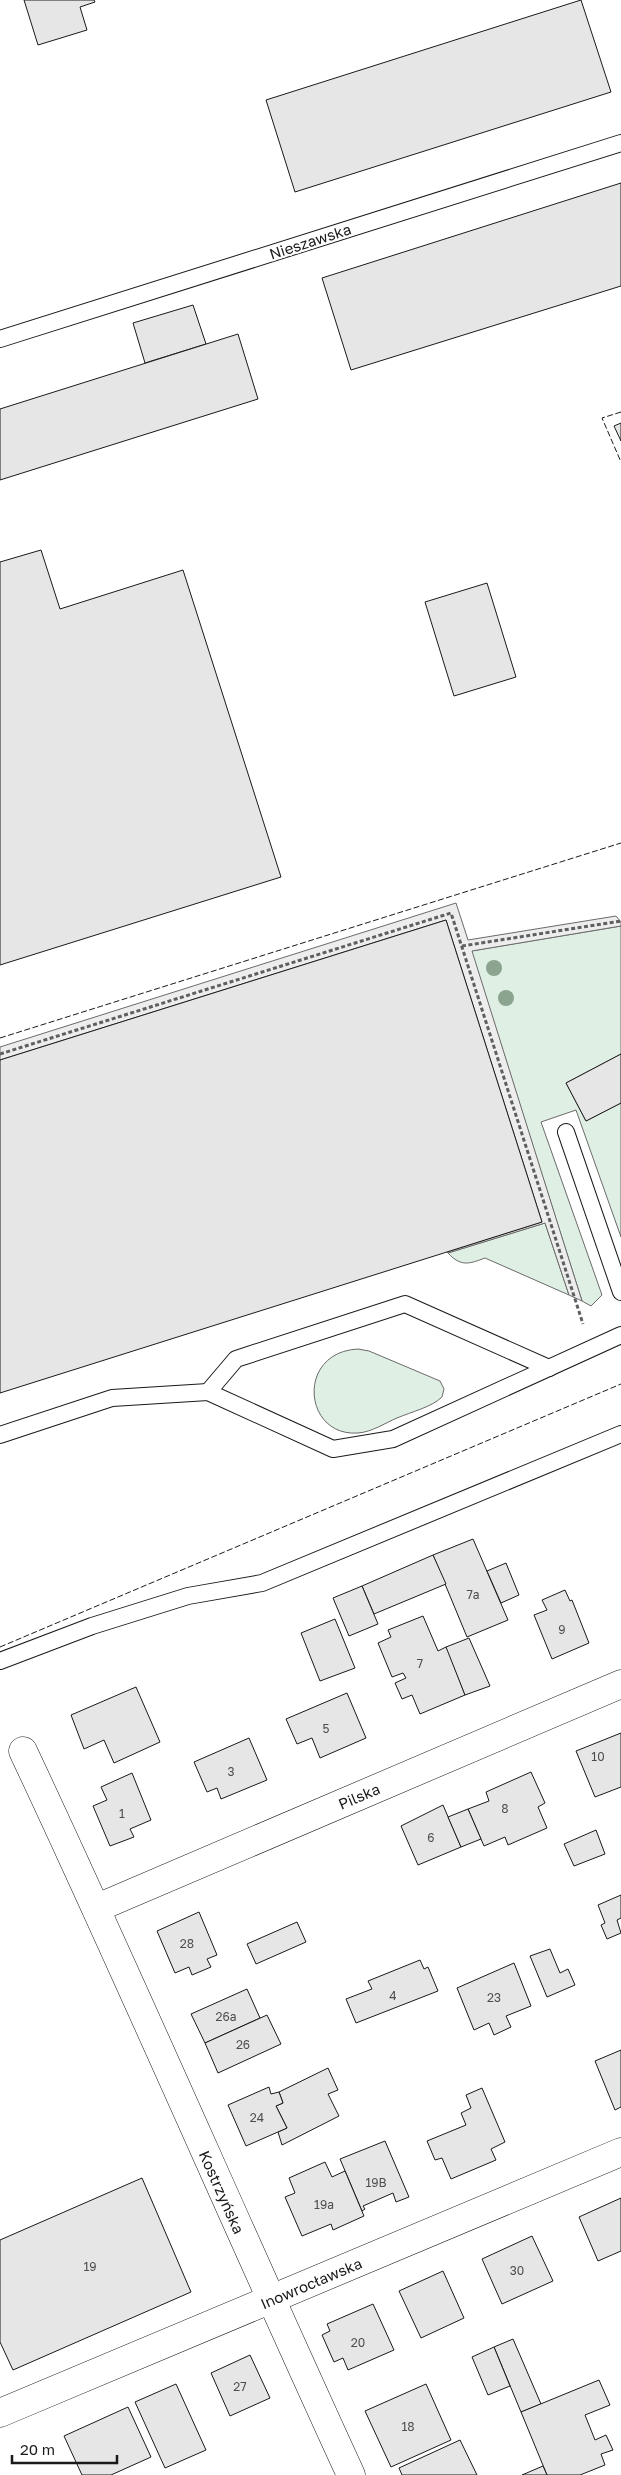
<svg xmlns="http://www.w3.org/2000/svg" width="621" height="2475" viewBox="0 0 621 2475" font-family="'Golos Text',sans-serif">
	<style>
		.green { fill: #e0efe3; stroke: #6a6a6a }
		.parking { fill: #ededed; stroke: #6a6a6a }
		.building { fill: #e6e6e6; stroke: #1a1a1a }
		.lines { fill: none; stroke-linecap: round; stroke-linejoin: round }
		.service-casing { stroke: #1a1a1a; stroke-width: 18 }
		.minor-casing { stroke: #1a1a1a; stroke-width: 29 }
		.path { stroke: #5f5f5f; stroke-width: 3; stroke-dasharray: 4 2.5; stroke-linecap: butt }
		.service { stroke: #fff; stroke-width: 16 }
		.minor { stroke: #fff; stroke-width: 28 }
		.fence { stroke: #1a1a1a; stroke-width: 1; stroke-dasharray: 6 2.5; stroke-linecap: butt }
		.tree { fill: #8aa48f }
		.labels { text-anchor: middle; dominant-baseline: central; stroke-width: 4; stroke-linejoin: round; paint-order: stroke }
		.number-label { font-size: 12px; fill: #4d4d4d }
		.street-label { font-size: 15px; fill: #1a1a1a; stroke: #fff }
	</style>
	<rect width="100%" height="100%" fill="#fff"/>
	<g class="green">
		<path d="M621,926V1054L566,1083L586,1121L621,1103V1237L576,1110L541,1122L602,1295L591,1306L582,1301L471,951Z"/>
		<path d="M545,1223L569,1295L485,1258C469,1264 461,1267 448,1253Z"/>
		<path d="M358,1349L369,1351L440,1381L444,1389L442,1397C432,1407 411,1412 397,1418C385,1423 372,1432 358,1433C303,1437 296,1352 358,1349Z"/>
	</g>
	<path class="parking" d="M456,903L468,940L616,916L621,922V926L472,951L582,1301L569,1295L545,1223L448,1253L447,1252L542,1222L446,920L0,1060V1047Z"/>
	<g class="building">
		<path d="M24,0H94L95,2L80,7L87,30L38,45Z"/>
		<path d="M581,0L611,92L295,192L266,100Z"/>
		<path d="M621,183V286L351,370L322,278Z"/>
		<path d="M193,305L206,344L145,363L133,323Z"/>
		<path d="M238,334L258,399L0,480V409Z"/>
		<path d="M621,423V441L614,426Z"/>
		<path d="M41,550L60,609L183,570L281,877L0,965V562Z"/>
		<path d="M487,583L516,677L454,696L425,602Z"/>
		<path d="M446,920L542,1222L0,1393V1060Z"/>
		<path d="M621,1054V1103L586,1121L566,1083Z"/>
		<path d="M473,1539L508,1620L467,1637L433,1555Z"/>
		<path d="M433,1555L446,1584L374,1614L362,1586Z"/>
		<path d="M506,1563L519,1595L501,1603L487,1571Z"/>
		<path d="M362,1586L378,1624L349,1636L333,1598Z"/>
		<path d="M565,1590L570,1601L572,1600L589,1643L552,1659L534,1615L547,1610L542,1600Z"/>
		<path d="M423,1616L438,1651L446,1647L449,1652L465,1695L420,1714L412,1695L402,1699L395,1683L406,1678L403,1673L392,1677L378,1643L391,1637L388,1630Z"/>
		<path d="M335,1619L355,1668L320,1681L301,1633Z"/>
		<path d="M469,1638L490,1686L465,1695L446,1647Z"/>
		<path d="M136,1687L160,1742L114,1763L104,1740L84,1749L71,1715Z"/>
		<path d="M347,1693L366,1738L320,1758L312,1738L297,1744L286,1719Z"/>
		<path d="M621,1733V1787L595,1797L576,1751Z"/>
		<path d="M249,1738L267,1780L221,1799L217,1788L207,1792L194,1762Z"/>
		<path d="M531,1772L545,1803L538,1807L547,1828L508,1845L505,1837L484,1846L468,1809L489,1801L486,1792Z"/>
		<path d="M132,1773L151,1820L130,1829L134,1837L110,1846L93,1806L107,1800L101,1787Z"/>
		<path d="M443,1805L461,1847L418,1865L401,1826Z"/>
		<path d="M468,1809L481,1839L461,1847L448,1817Z"/>
		<path d="M596,1830L605,1854L574,1866L564,1844Z"/>
		<path d="M621,1895V1918L617,1920L621,1933L607,1939L601,1925L605,1923L598,1905Z"/>
		<path d="M199,1912L217,1955L207,1959L211,1967L192,1975L189,1967L175,1973L157,1931Z"/>
		<path d="M297,1922L306,1942L256,1964L247,1944Z"/>
		<path d="M550,1949L560,1973L568,1969L575,1985L547,1997L530,1956Z"/>
		<path d="M420,1960L424,1969L428,1967L438,1991L356,2023L346,1999L372,1989L368,1981Z"/>
		<path d="M514,1963L531,2006L506,2016L511,2027L494,2035L489,2023L474,2030L457,1988Z"/>
		<path d="M247,1989L260,2018L205,2043L191,2014Z"/>
		<path d="M267,2015L281,2044L218,2073L205,2043Z"/>
		<path d="M621,2050V2107L615,2110L595,2061Z"/>
		<path d="M328,2068L338,2090L328,2094L339,2116L282,2145L278,2132L287,2128L276,2106L283,2103L279,2092Z"/>
		<path d="M269,2087L271,2094L279,2092L283,2103L276,2106L287,2128L246,2146L228,2105Z"/>
		<path d="M482,2088L505,2142L491,2149L496,2160L451,2179L442,2158L435,2160L427,2141L466,2125L461,2113L471,2108L466,2095Z"/>
		<path d="M385,2141L409,2197L396,2202L393,2193L363,2206L365,2209L362,2211L340,2159Z"/>
		<path d="M325,2162L332,2177L345,2171L364,2216L333,2230L331,2224L302,2236L285,2197L295,2193L289,2178Z"/>
		<path d="M142,2178L191,2292L13,2370L0,2342V2240Z"/>
		<path d="M621,2198V2251L598,2261L579,2217Z"/>
		<path d="M532,2236L553,2281L502,2304L482,2259Z"/>
		<path d="M443,2271L464,2318L421,2338L399,2291Z"/>
		<path d="M373,2304L394,2350L348,2370L343,2358L334,2362L322,2335L330,2331L327,2324Z"/>
		<path d="M513,2339L541,2404L521,2412L494,2347Z"/>
		<path d="M494,2347L510,2386L488,2395L472,2357Z"/>
		<path d="M250,2355L270,2398L230,2416L211,2373Z"/>
		<path d="M599,2380L610,2405L585,2415L595,2440L606,2435L613,2450L601,2454L605,2465L580,2475H547L521,2412Z"/>
		<path d="M176,2384L206,2450L165,2468L135,2402Z"/>
		<path d="M426,2384L451,2440L391,2467L365,2411Z"/>
		<path d="M128,2407L151,2457L111,2475H82L64,2436Z"/>
		<path d="M460,2440L477,2475H402L399,2468Z"/>
		<path d="M543,2466L547,2475H522Z"/>
	</g>
	<g class="lines">
		<g class="service-casing">
			<g id="service">
				<path d="M0,339L621,143"/>
				<path d="M566,1132L621,1292"/>
				<path d="M208,1392L236,1359L405,1304L549,1368"/>
				<path d="M0,1435L112,1398L208,1392L333,1449L393,1439L621,1335"/>
				<path d="M0,1661L92,1626L188,1596L262,1583L621,1434"/>
			</g>
		</g>
		<g class="minor-casing">
			<g id="minor">
				<path d="M23,1751C136,1991 240,2234 351,2475"/>
				<path d="M97,1908L621,1684"/>
				<path d="M0,2413L621,2152"/>
			</g>
		</g>
		<g class="path">
			<path d="M462,946L621,921"/>
			<path d="M0,1054L451,913L583,1324"/>
		</g>
		<use href="#service" class="service"/>
		<use href="#minor" class="minor"/>
		<g class="fence">
			<path d="M621,412L602,418L621,462"/>
			<path d="M0,1038L621,843"/>
			<path d="M0,1647L621,1384"/>
		</g>
	</g>
	<g class="tree">
		<circle cx="494" cy="968" r="8"/>
		<circle cx="506" cy="998" r="8"/>
	</g>
	<g class="labels">
		<g class="number-label">
			<text x="473" y="1594">7a</text>
			<text x="562" y="1629">9</text>
			<text x="420" y="1663">7</text>
			<text x="326" y="1728">5</text>
			<text x="598" y="1756">10</text>
			<text x="231" y="1771">3</text>
			<text x="505" y="1808">8</text>
			<text x="122" y="1813">1</text>
			<text x="431" y="1837">6</text>
			<text x="187" y="1943">28</text>
			<text x="393" y="1995">4</text>
			<text x="494" y="1997">23</text>
			<text x="226" y="2016">26a</text>
			<text x="243" y="2044">26</text>
			<text x="257" y="2117">24</text>
			<text x="376" y="2182">19B</text>
			<text x="324" y="2204">19a</text>
			<text x="90" y="2266">19</text>
			<text x="517" y="2270">30</text>
			<text x="358" y="2342">20</text>
			<text x="240" y="2386">27</text>
			<text x="408" y="2426">18</text>
		</g>
		<g class="street-label">
			<text transform="translate(310 241) rotate(-18)">Nieszawska</text>
			<text transform="translate(359 1796) rotate(-23)">Pilska</text>
			<text transform="translate(222 2192) rotate(66)">Kostrzyńska</text>
			<text transform="translate(311 2283) rotate(-23)">Inowrocławska</text>
		</g>
	</g>
	<path d="M12 2455v8h105v-8" fill="none" stroke="#1a1a1a" stroke-width="2.5"/>
	<text x="20" y="2455" font-size="15" fill="#1a1a1a" stroke="#ffffff" stroke-width="4" paint-order="stroke">20 m</text>
</svg>
